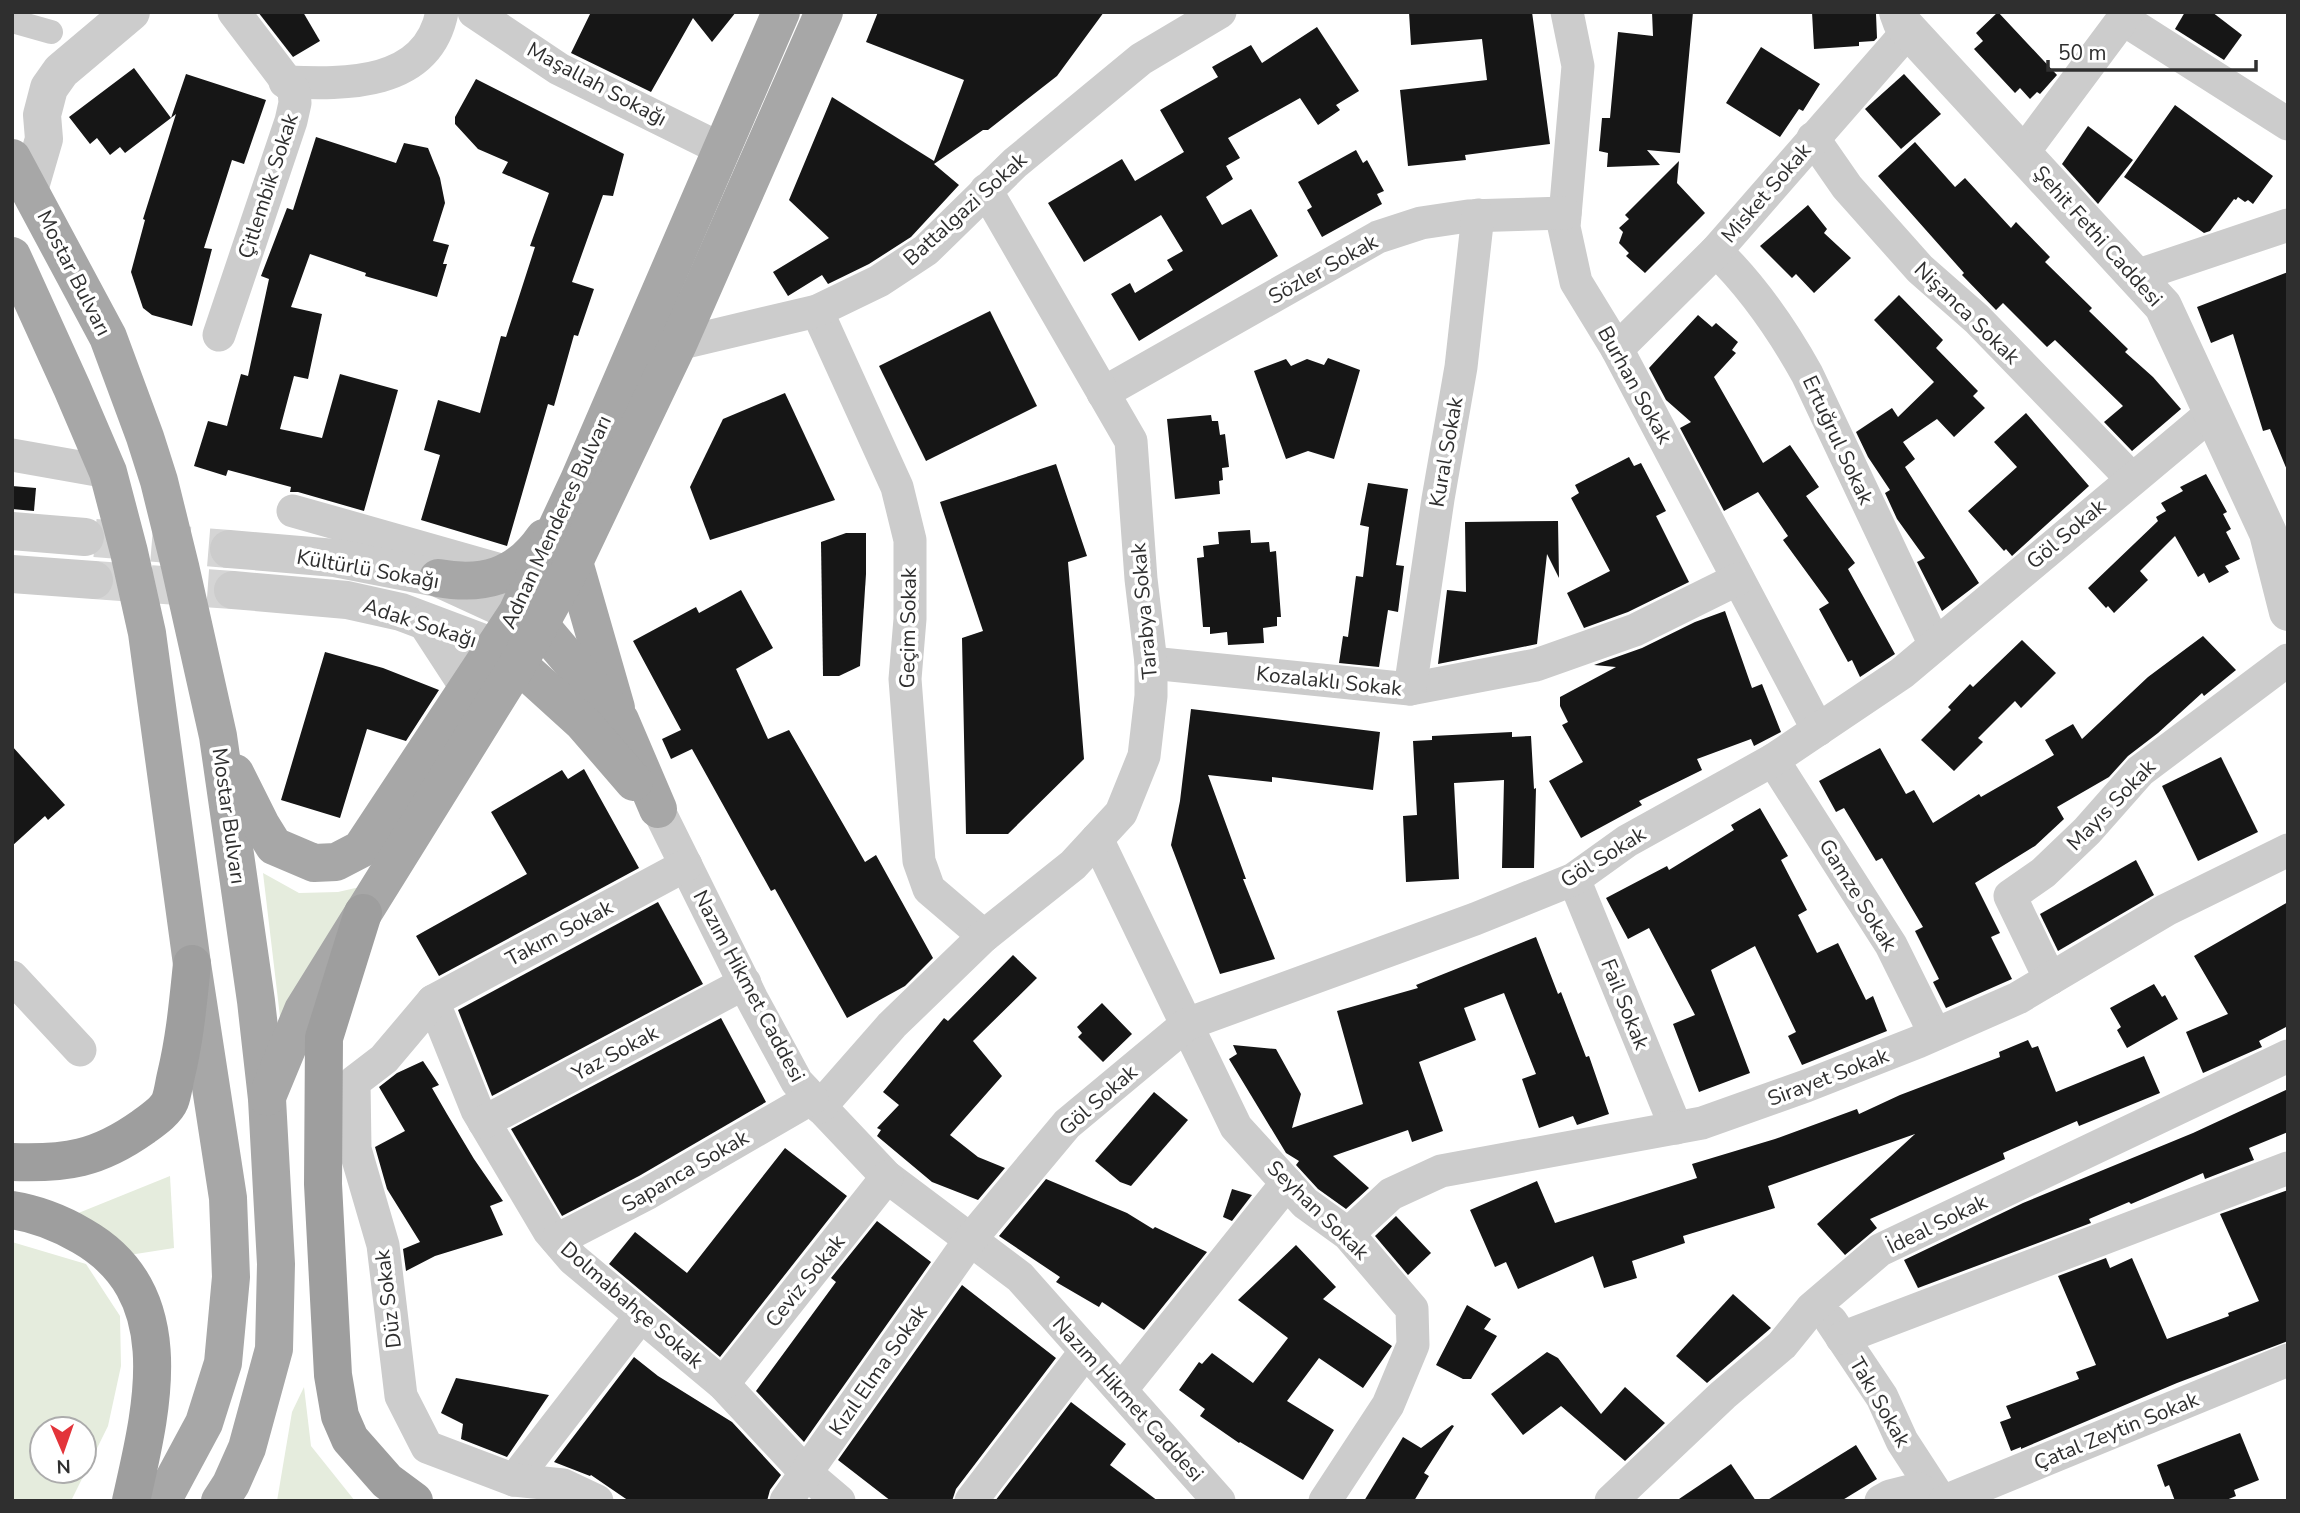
<svg xmlns="http://www.w3.org/2000/svg" width="2300" height="1513" viewBox="0 0 2300 1513" font-family="'Nunito Sans',sans-serif">
	<style>
		.green { fill: #e5ecdd; fill-rule: evenodd }
		.building { fill: #161616 }
		.lines { fill: none; stroke-linecap: round; stroke-linejoin: round }
		.tertiary-tunnel { stroke: #d5d5d5; stroke-width: 38; stroke-dasharray: 38 19; stroke-linecap: butt }
		.pedestrian { stroke: #ccc; stroke-width: 24 }
		.minor { stroke: #ccc; stroke-width: 33 }
		.tertiary { stroke: #ccc; stroke-width: 38 }
		.primary { stroke: #a7a7a7; stroke-width: 38 }
		.trunk { stroke: #9e9e9e; stroke-width: 38 }
		.labels { text-anchor: middle; dominant-baseline: central; stroke-width: 7; stroke-linejoin: round; paint-order: stroke }
		.street-label { font-size: 21px; fill: #2f2f2f; stroke: #fff }
	</style>
	<rect width="100%" height="100%" fill="#fff"/>
	<g class="green">
		<path d="M263,873L299,893L338,892L373,884L283,1042Z"/>
		<path d="M170,1176L174,1248L123,1256L71,1216Z"/>
		<path d="M12,1242L86,1264L120,1316L121,1366L108,1426L71,1501H12ZM42,1429H84V1471H42Z"/>
		<path d="M304,1387L311,1446L355,1501H277L292,1412Z"/>
	</g>
	<g class="building">
		<path d="M258,12H303L320,41L293,57Z"/>
		<path d="M591,12H736L712,42L693,18L651,92L571,53Z"/>
		<path d="M878,12H1104L1057,76L988,130H983L934,164L959,185L911,237L869,264L828,284L822,275L788,296L773,272L829,238L789,200L832,97L934,161L964,80L866,42Z"/>
		<path d="M1409,12H1532L1550,144L1465,155L1466,160L1408,166L1400,90L1487,80L1482,39L1411,45Z"/>
		<path d="M1652,12H1693L1680,153L1647,150L1660,165L1607,167L1608,153L1599,151L1602,118H1610L1618,32L1653,36Z"/>
		<path d="M1812,12L1876,14L1877,38L1874,41L1859,42V46L1814,49Z"/>
		<path d="M1998,12L2057,75L2040,94L2037,92L2030,99L2020,88L2015,93L1974,49L1983,41L1976,33Z"/>
		<path d="M2185,12H2212L2242,35L2224,60L2175,29Z"/>
		<path d="M1317,27L1359,91L1336,105L1340,110L1318,125L1300,98L1228,138L1240,158L1226,166L1233,179L1206,197L1222,225L1251,209L1278,256L1139,341L1111,294L1130,283L1135,293L1173,270L1167,260L1183,251L1161,215L1084,262L1048,203L1122,159L1135,181L1184,152L1160,110L1218,77L1212,67L1251,45L1262,63Z"/>
		<path d="M1761,47L1820,84L1803,111L1799,109L1780,137L1726,103Z"/>
		<path d="M134,68L171,118L125,153L120,147L110,155L97,138L90,144L69,117Z"/>
		<path d="M186,74L266,100L244,164L232,160L204,248L212,249L192,326L152,315L143,308L131,272L145,220L143,219L176,114L171,118Z"/>
		<path d="M1904,74L1941,114L1901,149L1865,109Z"/>
		<path d="M476,79L624,154L613,196L603,195L572,282L594,289L578,336L574,335L554,406L548,404L507,546L421,520L440,455L424,450L438,400L480,413L501,336L506,337L535,247L530,246L549,193L502,173L508,162L478,149L455,124V117Z"/>
		<path d="M2175,105L2273,176L2253,204L2248,200L2245,202L2238,197L2236,200L2234,199L2210,231L2204,233L2124,177Z"/>
		<path d="M2088,126L2133,160L2098,204L2062,164Z"/>
		<path d="M316,137L396,163L404,143L428,148L440,178L445,203L433,241L449,245L443,264H447L437,297L365,276L366,273L310,254L291,307L322,314L308,379L294,376L280,429L322,438L340,374L398,390L364,511L298,492H290L291,487L228,470L226,476L194,466L208,421L227,426L241,374L248,376L269,279L261,276L287,208L293,210Z"/>
		<path d="M1915,142L1955,187L1965,178L2011,228L2016,222L2050,257L2045,262L2092,308L2089,311L2128,349L2125,352L2153,377L2181,409L2132,451L2104,422L2123,406L2055,340L2047,347L2003,303L1996,310L1962,275L1964,273L1878,176Z"/>
		<path d="M1356,150L1363,163L1367,160L1384,191L1377,194L1382,204L1322,237L1307,210L1312,207L1298,182Z"/>
		<path d="M1679,161L1677,183L1705,213L1645,273L1626,256L1629,253L1619,243L1623,232L1619,228L1629,219L1625,215Z"/>
		<path d="M1808,205L1827,229L1824,233L1851,258L1814,293L1796,274L1792,278L1760,246Z"/>
		<path d="M2288,272V470H2287L2270,429L2263,431L2233,334L2211,343L2197,307Z"/>
		<path d="M1899,295L1943,340L1936,348L1978,391L1973,396L1985,408L1954,437L1937,419L1903,442L1915,459L1905,467L1979,583L1942,611L1917,562L1925,558L1897,519L1885,493L1890,490L1868,457L1856,432L1892,408L1898,417L1934,382L1874,320Z"/>
		<path d="M990,311L1037,406L926,461L879,366Z"/>
		<path d="M1698,315L1712,327L1716,323L1738,342L1732,350L1736,353L1714,377L1763,463L1790,445L1819,487L1806,496L1855,563L1848,569L1895,654L1860,677L1852,660L1848,662L1819,609L1829,603L1783,540L1788,536L1758,492L1724,511L1680,428L1691,422L1666,400L1649,368Z"/>
		<path d="M1328,358L1360,370L1334,459L1308,451L1286,459L1254,371L1286,359L1291,366L1307,359L1324,365Z"/>
		<path d="M785,393L835,500L710,540L690,487L723,419Z"/>
		<path d="M2026,413L2089,486L2012,556L2006,549L2004,551L1968,511L2017,467L1994,442Z"/>
		<path d="M1211,415L1212,421H1218L1220,435L1225,434L1229,467L1222,468L1223,480L1219,481L1220,494L1175,499L1167,419Z"/>
		<path d="M1629,457L1634,466L1641,463L1666,511L1656,516L1689,582L1628,612L1584,628L1567,593L1610,571L1571,498L1579,493L1575,485Z"/>
		<path d="M1056,464L1087,556L1068,562L1084,759L1008,834H966L962,638L983,631L940,502Z"/>
		<path d="M2206,474L2227,512L2223,514L2231,529L2226,532L2240,559L2225,566L2229,572L2209,583L2204,573L2198,577L2175,536L2140,571L2148,580L2114,613L2108,606L2106,608L2088,588L2158,521L2156,517L2166,511L2161,503L2183,491L2180,487Z"/>
		<path d="M1368,483L1408,489L1396,565L1404,566L1398,612L1388,610L1379,667L1339,663L1343,636L1348,637L1356,576L1363,577L1369,527L1360,525Z"/>
		<path d="M12,486L36,488L34,511L12,509Z"/>
		<path d="M1558,521L1559,578L1547,554L1537,644L1438,664L1447,590L1466,592L1465,522Z"/>
		<path d="M1250,530L1251,543L1269,542L1270,552L1276,551L1281,617H1277V626L1263,628L1264,643L1228,645L1227,632L1210,634V627H1203L1197,558L1204,557L1203,546L1219,544L1218,532Z"/>
		<path d="M846,533H866V574L860,666L839,676H823L821,542Z"/>
		<path d="M741,590L773,648L736,669L768,739L789,730L865,862L876,855L933,958L905,986L847,1018L775,889L771,891L692,749L671,759L662,739L681,730L633,641L696,607L699,613Z"/>
		<path d="M1725,611L1752,688L1762,684L1781,732L1754,746L1751,739L1697,759L1702,770L1639,801L1642,805L1581,838L1549,781L1583,762L1562,725L1568,722L1560,706V697L1616,667L1594,665L1642,648L1695,622Z"/>
		<path d="M2203,636L2236,670L2204,696L2202,693L2158,733L2128,756L2109,777L2057,807L2064,819L2035,846L1975,883L2000,933L1991,937L2012,979L1946,1008L1933,982L1939,979L1915,931L1923,927L1882,858L1876,861L1844,808L1836,812L1819,781L1880,748L1906,794L1914,790L1933,823L1979,794L1981,797L2054,755L2045,740L2073,724L2082,739L2148,677Z"/>
		<path d="M2022,640L2056,673L2021,708L2015,701L1978,738L1983,742L1954,771L1921,740L1951,710L1948,707L1970,684L1973,687Z"/>
		<path d="M325,652L383,668L439,690L406,741L367,729L340,818L281,800Z"/>
		<path d="M1191,709L1380,732L1373,790L1272,777V782L1208,775L1246,879H1243L1275,959L1220,974L1171,845L1180,801Z"/>
		<path d="M1512,732V737L1531,736L1534,789L1536,788L1534,868H1502L1504,780L1454,783L1459,879L1406,882L1403,816L1417,815L1413,741L1432,740V736Z"/>
		<path d="M12,746L65,805L48,820L45,816L12,846Z"/>
		<path d="M2221,757L2258,832L2198,861L2162,786Z"/>
		<path d="M584,769L639,868L439,976L416,936L527,874L491,812L562,770L568,779Z"/>
		<path d="M1760,808L1788,856L1781,860L1807,910L1798,915L1817,953L1838,943L1866,1000L1873,996L1887,1031L1802,1065L1788,1036L1796,1032L1755,946L1711,970L1750,1073L1699,1092L1673,1024L1695,1015L1649,928L1628,939L1606,898L1667,866L1669,870L1734,830L1731,825Z"/>
		<path d="M2136,860L2154,895L2058,951L2040,914Z"/>
		<path d="M658,902L703,984L492,1096L458,1010Z"/>
		<path d="M2288,902V1026L2259,1041L2262,1047L2203,1073L2186,1032L2228,1014L2194,956Z"/>
		<path d="M1536,937L1558,994L1561,992L1586,1057L1589,1056L1609,1114L1577,1125L1573,1116L1539,1128L1522,1079L1536,1074L1504,993L1464,1008L1476,1040L1419,1062L1443,1131L1412,1142L1408,1130L1333,1156L1369,1188L1346,1209L1318,1189L1296,1165L1299,1161L1286,1153L1229,1059L1237,1054L1233,1045L1276,1049L1301,1094L1292,1128L1363,1104L1337,1011L1418,988L1416,985Z"/>
		<path d="M1013,955L1037,978L973,1041L1002,1076L950,1135L978,1157L1005,1168L978,1200L932,1182L877,1136L881,1130L877,1128L899,1105L883,1092L944,1018L948,1021Z"/>
		<path d="M2154,984L2162,997L2165,995L2178,1019L2127,1048L2117,1030L2121,1027L2110,1008Z"/>
		<path d="M1102,1003L1132,1034L1103,1062L1078,1037L1082,1033L1077,1027Z"/>
		<path d="M721,1018L766,1102L639,1176L562,1216L511,1129Z"/>
		<path d="M2028,1040L2032,1048L2038,1046L2056,1092L2144,1056L2160,1093L2079,1126L2077,1121L2003,1153L2005,1159L1870,1219L1877,1228L1845,1255L1817,1224L1915,1134L1768,1186L1775,1208L1683,1236L1685,1243L1632,1261L1637,1278L1604,1288L1593,1256L1518,1289L1506,1262L1495,1267L1470,1210L1537,1181L1555,1223L1697,1178L1692,1164L1775,1139L1857,1109L1859,1114L1900,1095L2000,1057L1999,1052Z"/>
		<path d="M423,1061L439,1085L432,1088L447,1114L474,1159L503,1201L490,1206L503,1235L435,1256L406,1271L403,1249L420,1242L387,1189L375,1147L405,1131L379,1087L397,1073Z"/>
		<path d="M2288,1089V1132L2249,1148L2254,1160L2205,1179L2203,1173L2131,1204L2129,1202L2089,1219L2091,1223L1918,1288L1904,1260L2023,1203L2193,1133Z"/>
		<path d="M1154,1092L1188,1120L1131,1186L1120,1182L1095,1161Z"/>
		<path d="M785,1148L847,1196L720,1357L609,1264L635,1232L687,1273Z"/>
		<path d="M1046,1179L1127,1213L1153,1229L1155,1227L1207,1252L1144,1330L1102,1302L1099,1307L1056,1282L1060,1277L999,1236Z"/>
		<path d="M1232,1189L1252,1195L1232,1221L1223,1217Z"/>
		<path d="M2288,1190V1341L2177,1383L2021,1449V1447L2011,1451L2000,1422L2011,1418L2006,1406L2079,1379L2076,1372L2096,1365L2058,1276L2106,1258L2110,1268L2132,1258L2167,1339L2229,1316L2228,1313L2259,1301L2220,1214Z"/>
		<path d="M1396,1216L1431,1253L1408,1275L1375,1236Z"/>
		<path d="M877,1221L931,1262L804,1442L756,1391L836,1282L831,1278Z"/>
		<path d="M1296,1245L1336,1287L1323,1299L1392,1346L1363,1388L1319,1358L1287,1401L1334,1430L1303,1480L1240,1442L1239,1443L1200,1416L1205,1409L1179,1390L1199,1362L1202,1364L1212,1353L1253,1383L1288,1338L1238,1300Z"/>
		<path d="M962,1285L1056,1358L956,1489L952,1501H891L838,1460Z"/>
		<path d="M1733,1294L1771,1328L1707,1383L1676,1356Z"/>
		<path d="M1467,1305L1491,1319L1484,1329L1497,1336L1471,1379H1463L1436,1365Z"/>
		<path d="M1547,1352L1558,1358L1601,1414L1625,1387L1665,1423L1625,1461L1561,1406L1523,1435L1491,1394Z"/>
		<path d="M634,1357L658,1376L732,1422L781,1475L770,1490L767,1501H629L591,1475L590,1476L554,1462Z"/>
		<path d="M456,1378L549,1395L507,1457L461,1439L463,1424L441,1413Z"/>
		<path d="M1071,1402L1126,1444L1110,1465L1158,1501H995Z"/>
		<path d="M1452,1425L1454,1426L1424,1473L1429,1476L1414,1501H1364L1403,1437L1421,1448Z"/>
		<path d="M2240,1433L2259,1480L2234,1490L2236,1496L2224,1501H2175L2169,1485L2165,1487L2157,1465Z"/>
		<path d="M1856,1445L1877,1479L1841,1501H1766Z"/>
		<path d="M1731,1464L1756,1501H1676Z"/>
	</g>
	<g class="lines">
		<g class="tertiary-tunnel">
			<path d="M95,538L229,549"/>
			<path d="M94,580L233,590"/>
		</g>
		<path class="pedestrian" d="M12,21L51,32"/>
		<g class="minor">
			<path d="M474,12L559,69L723,150"/>
			<path d="M1567,12L1578,66L1564,227L1576,282L1617,349L1818,730"/>
			<path d="M2123,19L2288,124"/>
			<path d="M285,82C345,84 427,87 442,12"/>
			<path d="M1813,138L1847,187L1920,269L1977,319L2132,479"/>
			<path d="M2023,153L2128,12"/>
			<path d="M1716,251C1753,287 1782,329 1807,374L1935,645"/>
			<path d="M2136,276L2288,225"/>
			<path d="M817,311L897,487L910,540V619L905,679L919,861L929,889L984,936"/>
			<path d="M219,335L291,121L295,103L294,91L234,12"/>
			<path d="M678,344L817,311L879,281L926,250L1015,163L1141,59L1220,12"/>
			<path d="M1617,349L1716,251L1909,30"/>
			<path d="M1103,393L1378,237L1421,223L1468,216L1565,213"/>
			<path d="M12,455L108,472"/>
			<path d="M293,511L508,572"/>
			<path d="M1151,663L1410,689L1536,665L1635,630L1738,579"/>
			<path d="M1410,689L1438,499L1461,367L1478,215"/>
			<path d="M1773,760L1891,945L1935,1034"/>
			<path d="M658,809L752,999L797,1082L887,1177L1020,1277L1219,1501"/>
			<path d="M1097,839L1236,1127L1305,1203L1348,1234L1412,1309L1413,1345L1388,1405L1325,1501"/>
			<path d="M1574,879L1676,1128"/>
			<path d="M12,977L80,1050"/>
			<path d="M2050,979L2010,896L2043,873L2087,831L2140,771L2288,660"/>
			<path d="M433,1001L477,1110L549,1231L573,1259L723,1384L806,1473L839,1501"/>
			<path d="M820,1107L892,1025L984,936L1073,865L1121,813L1144,756L1151,696V663L1141,579L1131,441L986,190"/>
			<path d="M484,1122L745,983"/>
			<path d="M1348,1234L1391,1194L1441,1171L1702,1123L1806,1086L1918,1042L2018,998L2166,910L2288,850"/>
			<path d="M557,1240L648,1193L812,1098"/>
			<path d="M1831,1321L1882,1397L1902,1441L1941,1501"/>
			<path d="M1842,1338L2288,1168"/>
			<path d="M723,1384L887,1177"/>
			<path d="M1121,1390L1287,1183"/>
			<path d="M514,1480L640,1317"/>
			<path d="M597,1501L563,1485L514,1480L427,1447L401,1396L383,1245L355,1149L354,1082L384,1059L433,1001L686,865"/>
			<path d="M786,1501L970,1240L1067,1124L1187,1024L1475,919L1574,879L1627,841L1773,760L1902,673L2212,413"/>
			<path d="M971,1501L1086,1351"/>
			<path d="M1611,1501L1723,1395L1782,1345L1812,1308L1880,1250L2288,1056"/>
			<path d="M1881,1501L1890,1496L1918,1489L1940,1501"/>
			<path d="M1945,1501L2288,1360"/>
		</g>
		<g class="tertiary">
			<path d="M1898,12L1902,23L2163,306L2268,533L2288,612"/>
			<path d="M30,187L44,139L42,115L49,88L61,71L131,12"/>
			<path d="M12,531L85,537"/>
			<path d="M229,549L335,558L438,578L540,625"/>
			<path d="M12,574L94,580"/>
			<path d="M233,590L347,600L401,612L494,647L518,664"/>
			<path d="M427,623L468,686"/>
		</g>
		<g class="primary">
			<path d="M12,158L108,337L145,437L159,481L180,566L218,736L256,1001L267,1099L276,1264L274,1349L247,1448L231,1484L220,1501"/>
			<path d="M12,256L72,388L108,472L129,552L147,633L192,964L228,1198L231,1277L223,1363L204,1423L168,1490L158,1501"/>
			<path d="M574,562L616,708"/>
			<path d="M438,578C483,586 517,577 544,538"/>
			<path d="M540,625L620,720L658,809"/>
			<path d="M518,664L583,723L634,782"/>
			<path d="M235,773L261,825L274,846L314,863L336,862L361,849L517,613L579,480L781,12"/>
			<path d="M267,1097L303,1010L518,664L574,562L678,344L824,12"/>
		</g>
		<g class="trunk">
			<path d="M363,913L324,1038L323,1184L333,1375L340,1416L350,1439L387,1481L414,1501"/>
			<path d="M12,1162C66,1164 98,1159 143,1127C151,1121 166,1111 170,1101C173,1093 174,1083 176,1075C185,1038 188,1002 192,964"/>
			<path d="M12,1210C37,1214 60,1223 82,1236C182,1293 152,1408 131,1501"/>
		</g>
	</g>
	<g class="labels">
		<g class="street-label">
			<text transform="translate(597 84) rotate(28)">Maşallah Sokağı</text>
			<text transform="translate(268 186) rotate(-72)">Çitlembik Sokak</text>
			<text transform="translate(1766 193) rotate(-49)">Misket Sokak</text>
			<text transform="translate(965 209) rotate(-42)">Battalgazi Sokak</text>
			<text transform="translate(2098 236) rotate(48)">Şehit Fethi Caddesi</text>
			<text transform="translate(1323 269) rotate(-29)">Sözler Sokak</text>
			<text transform="translate(74 273) rotate(63)">Mostar Bulvarı</text>
			<text transform="translate(1967 313) rotate(44)">Nişanca Sokak</text>
			<text transform="translate(1635 385) rotate(61)">Burhan Sokak</text>
			<text transform="translate(1838 440) rotate(65)">Ertuğrul Sokak</text>
			<text transform="translate(1446 452) rotate(-80)">Kural Sokak</text>
			<text transform="translate(556 522) rotate(-65)">Adnan Menderes Bulvarı</text>
			<text transform="translate(2066 534) rotate(-40)">Göl Sokak</text>
			<text transform="translate(368 569) rotate(10)">Kültürlü Sokağı</text>
			<text transform="translate(1144 611) rotate(-95)">Tarabya Sokak</text>
			<text transform="translate(420 623) rotate(18)">Adak Sokağı</text>
			<text transform="translate(908 628) rotate(-89)">Geçim Sokak</text>
			<text transform="translate(1329 681) rotate(6)">Kozalaklı Sokak</text>
			<text transform="translate(2111 805) rotate(-46)">Mayıs Sokak</text>
			<text transform="translate(229 816) rotate(82)">Mostar Bulvarı</text>
			<text transform="translate(1603 857) rotate(-32)">Göl Sokak</text>
			<text transform="translate(1858 895) rotate(58)">Gamze Sokak</text>
			<text transform="translate(559 933) rotate(-28)">Takım Sokak</text>
			<text transform="translate(749 986) rotate(62)">Nazım Hikmet Caddesi</text>
			<text transform="translate(1625 1004) rotate(68)">Fail Sokak</text>
			<text transform="translate(615 1053) rotate(-28)">Yaz Sokak</text>
			<text transform="translate(1828 1077) rotate(-21)">Sirayet Sokak</text>
			<text transform="translate(1098 1100) rotate(-41)">Göl Sokak</text>
			<text transform="translate(685 1171) rotate(-30)">Sapanca Sokak</text>
			<text transform="translate(1318 1210) rotate(44)">Seyhan Sokak</text>
			<text transform="translate(1937 1224) rotate(-26)">İdeal Sokak</text>
			<text transform="translate(805 1281) rotate(-51)">Ceviz Sokak</text>
			<text transform="translate(388 1299) rotate(-97)">Düz Sokak</text>
			<text transform="translate(632 1305) rotate(41)">Dolmabahçe Sokak</text>
			<text transform="translate(878 1370) rotate(-55)">Kızıl Elma Sokak</text>
			<text transform="translate(1128 1399) rotate(48)">Nazım Hikmet Caddesi</text>
			<text transform="translate(1880 1402) rotate(60)">Takı Sokak</text>
			<text transform="translate(2116 1431) rotate(-22)">Çatal Zeytin Sokak</text>
		</g>
	</g>
	<rect width="2300" height="1513" fill="none" stroke="#2f2f2f" stroke-width="28"/>
	<g transform="translate(63 1450) rotate(178)"><circle r="33" fill="#ffffff" stroke="#acacac" stroke-width="2"/>
	<path d="M0-5L12 26L0 18L-12 26Z" fill="#e3343a"/>
	<text y="-10" font-size="19" font-weight="bold" text-anchor="middle" fill="#2f2f2f">N</text>
	</g>
	<path d="M2048 60v10h208v-10" fill="none" stroke="#2f2f2f" stroke-width="3.5"/>
	<text x="2058" y="60" font-size="21" fill="#2f2f2f" stroke="#ffffff" stroke-width="5" paint-order="stroke">50 m</text>
</svg>
